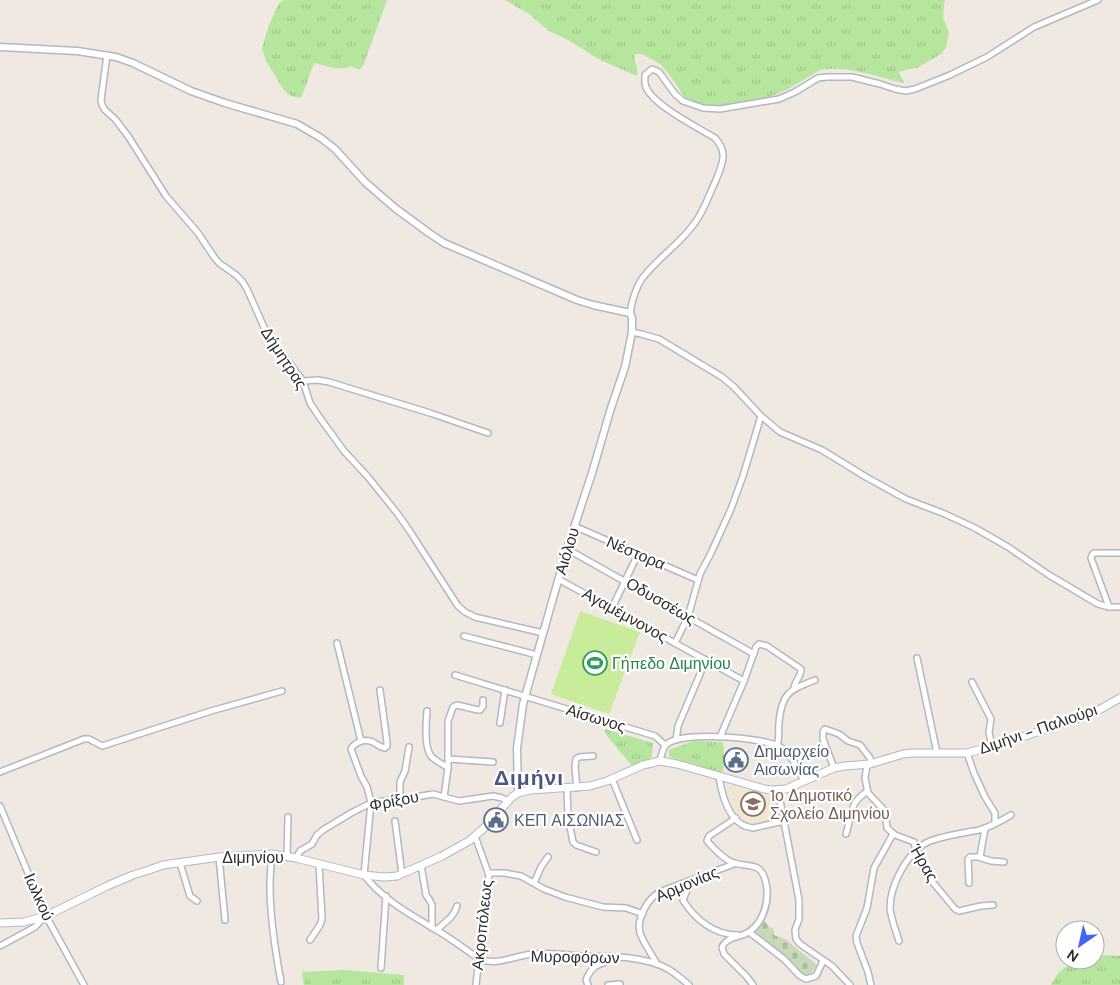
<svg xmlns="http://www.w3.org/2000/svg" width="1120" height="985" viewBox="0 0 1120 985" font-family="'DM Sans',sans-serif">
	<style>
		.education { fill: #f0e6d1 }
		.grass { fill: url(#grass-tufts) }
		.cemetery { fill: url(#cemetery-stones) }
		.pitch { fill: #c9ec9a }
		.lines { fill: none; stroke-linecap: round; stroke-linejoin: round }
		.minor-casing { stroke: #b4b7c1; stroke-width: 8 }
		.tertiary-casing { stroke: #b4b7c1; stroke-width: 9 }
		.secondary-casing { stroke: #b4b7c1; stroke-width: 9 }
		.minor { stroke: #fff; stroke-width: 5 }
		.tertiary { stroke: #fff; stroke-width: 6 }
		.secondary { stroke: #fff; stroke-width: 7 }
		.labels { text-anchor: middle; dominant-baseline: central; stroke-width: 4.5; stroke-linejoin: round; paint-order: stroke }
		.street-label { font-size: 16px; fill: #2e2e2e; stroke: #fff }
		.leisure-label { font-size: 16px; fill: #27864d; stroke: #fff; text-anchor: start }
		.service-label { font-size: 16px; fill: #4e5e75; stroke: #fff; text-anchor: start }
		.education-label { font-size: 16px; fill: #785e54; stroke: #fff; text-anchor: start }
		.district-label { font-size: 21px; font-weight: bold; letter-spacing: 1px; fill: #4d5680; stroke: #fff }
	</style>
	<defs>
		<pattern id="grass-tufts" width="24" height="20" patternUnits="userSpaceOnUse" patternTransform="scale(1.25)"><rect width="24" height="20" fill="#b6e59e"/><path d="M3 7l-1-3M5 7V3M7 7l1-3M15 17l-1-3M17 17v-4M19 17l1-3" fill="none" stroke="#9dc588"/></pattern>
		<pattern id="cemetery-stones" width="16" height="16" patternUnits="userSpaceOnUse" patternTransform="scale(1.25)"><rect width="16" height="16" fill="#c8d9b8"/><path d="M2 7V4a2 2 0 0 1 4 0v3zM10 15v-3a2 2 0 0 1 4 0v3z" fill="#acbb9e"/></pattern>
	</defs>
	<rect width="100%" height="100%" fill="#efe9e1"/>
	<path class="education" d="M725,785L775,798L780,820L750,825L732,810Z"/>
	<g class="grass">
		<path d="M283,0H387L363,66L359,70L351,66C341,72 325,65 314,63L301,98L291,96L284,90L266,61L262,48L269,25L278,5Z"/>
		<path d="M505,0H945L944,4L943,18L949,32L946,47L941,54L917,68L909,69L899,72L904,83C874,77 851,65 820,70L788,89L772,96L758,100L717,107L707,106L687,100L668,73L660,64L642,54H634C634,62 639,68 637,76L600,60L568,40L549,31L529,14Z"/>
		<path d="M605,729L653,743L652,757L633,767L608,737L605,732Z"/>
		<path d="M694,741L723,742L725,763L722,773L670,757L669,754V750Z"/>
		<path d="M1104,955L1120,956V985H1051C1054,980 1056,975 1060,971C1070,964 1083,960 1095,960V958Z"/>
		<path d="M343,970L404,975V985H304L302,972Z"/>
	</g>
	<path class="cemetery" d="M764,920L769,927L773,928L774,935L785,939L817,965L808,978L803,977L760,940L755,933Z"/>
	<path class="pitch" d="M580,611L640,632L609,714L551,694Z"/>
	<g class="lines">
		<g class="minor-casing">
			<g id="minor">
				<path d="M107,55L101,100L102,105L105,110L115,119L128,136L166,196L198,233L214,257L219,263L236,275L242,281L247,289L267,334L303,381L310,403L320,418L344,451L368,477L397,513L409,530L458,606L465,612L475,617L543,633"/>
				<path d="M630,313C632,301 635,290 641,280C656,259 679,245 694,224C704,211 709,195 716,180C723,163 728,152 715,138C697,127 653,105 646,87C644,83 645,79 645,75L652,69L659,72L675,94L683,101L703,108L720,109L779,99L795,92L818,78L827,77H852L880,84L895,89L906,91L915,89L950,75L987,57L1034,27L1098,0"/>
				<path d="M632,332L641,334L659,339L722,377L734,387L761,416L780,432L822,450L866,477L895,493L906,499L945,514L975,528L1008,547L1049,575L1098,604L1109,607H1120"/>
				<path d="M303,381L318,380L329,382L430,413L488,433"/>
				<path d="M574,526L698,580"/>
				<path d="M567,549L754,654"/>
				<path d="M558,579L744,681"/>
				<path d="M1109,607L1091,558L1092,555L1094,553H1120"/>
				<path d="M612,608L638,554"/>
				<path d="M464,636L537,655"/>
				<path d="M337,643L361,741"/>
				<path d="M675,643L688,617L700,574L711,553L731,509L743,476L761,416"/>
				<path d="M917,658L937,753"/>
				<path d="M455,675L655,736L665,745"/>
				<path d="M972,682L991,719L989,732L992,747"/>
				<path d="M380,690L387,742V746L385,748C378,747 375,742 370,741C363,739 354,743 351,749L361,776L367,787L371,803L364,875C383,900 411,915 438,931C452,939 466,950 479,959C497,966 514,956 532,954C548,952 565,955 581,956C608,957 644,955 668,969C675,973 682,979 689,985"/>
				<path d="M427,711C426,722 424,747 431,756C435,761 443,764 448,768"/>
				<path d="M500,723L505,690"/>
				<path d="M720,737L744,681L756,647L759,644L767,646L801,669C802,676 794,681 794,689"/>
				<path d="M676,740L678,726L706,660"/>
				<path d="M777,745C780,737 778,730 779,722C782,692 790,690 815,680"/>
				<path d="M967,753L974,773L985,797L995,813V823"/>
				<path d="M448,759L493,762"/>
				<path d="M660,761C662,755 662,748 667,744C682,731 763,737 780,747C792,754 797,768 804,781"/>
				<path d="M867,765L865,778L868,793L885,811L887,828L895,835L914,842L917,855L926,874L955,909L959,911L981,906L993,905"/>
				<path d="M834,768L823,739V732L825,729L839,734L848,741L860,745L870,758L872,764"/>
				<path d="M0,772L84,739H89L102,746L211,711L282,691"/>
				<path d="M719,777C722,796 729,826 753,828L784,821"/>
				<path d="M612,779L637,840"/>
				<path d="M567,788L568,817L573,842L576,845L596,852"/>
				<path d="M577,788L575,767L576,759L579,757L593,756"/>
				<path d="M778,790L799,900V919L795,930L796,939L800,944L832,966L850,985"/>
				<path d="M444,797L448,768V721L453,707L457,705L478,710H480L483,706V700"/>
				<path d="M400,800V782L405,771L409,747"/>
				<path d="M0,806L46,916L84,985"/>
				<path d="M736,818L709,836L707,841C712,847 726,861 734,863C750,868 761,861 766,883C770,901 763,926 745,934C736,938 727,937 722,947L724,954L747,977L753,985"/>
				<path d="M395,821L402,874"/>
				<path d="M846,834C849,825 851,810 855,803C858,798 863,795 867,791"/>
				<path d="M475,836L489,875L482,922L480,955L478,966L476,985"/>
				<path d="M272,854C271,864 270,875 270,885C270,917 275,950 281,982"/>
				<path d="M287,856L288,817"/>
				<path d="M219,857L225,920"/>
				<path d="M980,857L985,828"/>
				<path d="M296,858L300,851L312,844L317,835L323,830L351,813L371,803L375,802L410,798L433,794L459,801L493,796L502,798L508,801"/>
				<path d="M180,863L190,896L197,901"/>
				<path d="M421,865L426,895L429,899L432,905V928"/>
				<path d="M488,873H504L521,876L544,889L565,897L603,907L626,908L643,914"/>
				<path d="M690,881L689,885L683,900C695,920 715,935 738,935"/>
				<path d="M534,883L541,867L548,857"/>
				<path d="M969,883L968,859L970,857H978L991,861L1004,862"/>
				<path d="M437,930C445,921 453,919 457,906"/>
				<path d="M749,932L784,959L800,976L806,979L816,976L823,961"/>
				<path d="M310,940L320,925L322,919L319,864"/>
				<path d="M899,941C896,931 891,919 890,908C890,885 908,850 930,841C942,837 956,834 968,832C972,831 976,831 979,830C990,827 1001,821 1011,815"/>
				<path d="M0,946L35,927L45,916"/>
				<path d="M657,964C652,955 643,942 640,933C636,918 649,896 662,891L734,864"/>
				<path d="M381,968L386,896"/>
				<path d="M588,985L586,980C591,968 594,966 606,962L609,956"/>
				<path d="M608,985L620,984"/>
				<path d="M871,985L868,972L857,943L856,936L867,908L874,868L893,834"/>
			</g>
		</g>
		<g class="tertiary-casing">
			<path id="tertiary" d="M0,47L77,51L116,57L133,63L191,91L225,103L297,124L321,138L335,149L365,182L395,208L429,233L444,243L577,300L593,305L630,313L632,318V332L625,367L611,408L592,473L567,549L523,704L517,748L518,793"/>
		</g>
		<g class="secondary-casing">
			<path id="secondary" d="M0,923L24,922L46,916L107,886L133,875L149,870L163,865L219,857L272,854L296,858L364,875L384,877L397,876L442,856L469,841L483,829L512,797L518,793L530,790L590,786L607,781L643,765L660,761L677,764L764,789L773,790L786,789L834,768L845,766L870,764L903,754L912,753H967L1001,744L1079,718L1097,711L1120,698"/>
		</g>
		<use href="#minor" class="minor"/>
		<use href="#tertiary" class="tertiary"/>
		<use href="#secondary" class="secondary"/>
	</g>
	<defs>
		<g id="stadium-ring" transform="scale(1.25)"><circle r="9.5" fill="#fff" stroke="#2e9e5b" stroke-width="1.5"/><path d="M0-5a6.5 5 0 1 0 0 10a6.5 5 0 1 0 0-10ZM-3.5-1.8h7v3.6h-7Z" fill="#2e9e5b"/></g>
		<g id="civic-ring" transform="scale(1.25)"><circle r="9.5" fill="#fff" stroke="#5c6f8a" stroke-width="1.5"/><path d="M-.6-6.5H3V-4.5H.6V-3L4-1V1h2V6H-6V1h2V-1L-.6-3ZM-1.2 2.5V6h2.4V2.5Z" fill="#5c6f8a"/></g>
		<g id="school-ring" transform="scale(1.25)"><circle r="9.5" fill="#fff" stroke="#8d6e63" stroke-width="1.5"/><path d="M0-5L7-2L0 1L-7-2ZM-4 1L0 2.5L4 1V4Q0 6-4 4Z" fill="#8d6e63"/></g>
	</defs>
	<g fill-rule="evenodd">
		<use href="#stadium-ring" x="595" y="663"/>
		<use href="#civic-ring" x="736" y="760"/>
		<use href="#school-ring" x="753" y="804"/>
		<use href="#civic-ring" x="496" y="820"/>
	</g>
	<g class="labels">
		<g class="street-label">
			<text transform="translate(284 358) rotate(57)">Δήμητρας</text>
			<text transform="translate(567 551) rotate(-73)">Αιόλου</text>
			<text transform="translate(636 553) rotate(23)">Νέστορα</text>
			<text transform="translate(661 601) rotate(30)">Οδυσσέως</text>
			<text transform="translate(625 615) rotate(29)">Αγαμέμνονος</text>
			<text transform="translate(596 718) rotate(17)">Αίσωνος</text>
			<text transform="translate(1038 729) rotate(-19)">Διμήνι - Παλιούρι</text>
			<text transform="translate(394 801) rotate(-11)">Φρίξου</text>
			<text x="253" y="857">Διμηνίου</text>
			<text transform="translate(924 863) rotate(60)">Ήρας</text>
			<text transform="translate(687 884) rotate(-23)">Αρμονίας</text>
			<text transform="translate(39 897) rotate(66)">Ιωλκού</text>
			<text transform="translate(482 925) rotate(-84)">Ακροπόλεως</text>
			<text transform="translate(575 957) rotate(1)">Μυροφόρων</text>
		</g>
		<g class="leisure-label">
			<text x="612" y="663">Γήπεδο Διμηνίου</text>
		</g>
		<g class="service-label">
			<text x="754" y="751">Δημαρχείο<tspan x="754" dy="18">Αισωνίας</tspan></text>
			<text x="514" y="820">ΚΕΠ ΑΙΣΩΝΙΑΣ</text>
		</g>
		<g class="education-label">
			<text x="770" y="795">1ο Δημοτικό<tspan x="770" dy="18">Σχολείο Διμηνίου</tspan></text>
		</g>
		<g class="district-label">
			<text x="529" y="778">Διμήνι</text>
		</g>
	</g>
	<g transform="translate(1080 945) rotate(214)"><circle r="24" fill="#ffffff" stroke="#ababab"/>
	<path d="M0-4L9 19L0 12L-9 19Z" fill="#4264fb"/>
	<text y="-8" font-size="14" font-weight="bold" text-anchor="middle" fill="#2e2e2e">N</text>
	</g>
</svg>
